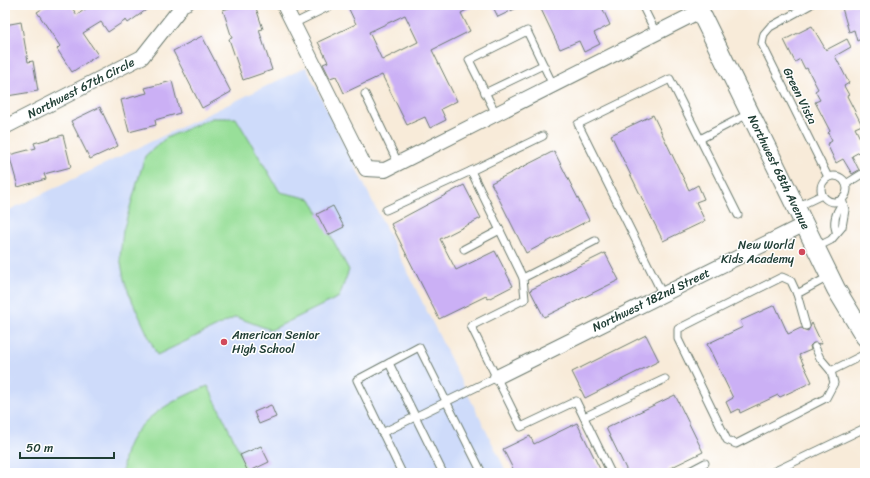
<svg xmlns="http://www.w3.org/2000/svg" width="870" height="478" viewBox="0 0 870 478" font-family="Sriracha,sans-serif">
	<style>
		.built { fill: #cedbfa }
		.green { fill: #98df99; stroke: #5c8e66 }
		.building { fill: #cbb0f5; fill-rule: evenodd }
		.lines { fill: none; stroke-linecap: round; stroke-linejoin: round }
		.service-casing { stroke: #6b7a6e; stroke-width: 9 }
		.minor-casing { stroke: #6b7a6e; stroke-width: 16 }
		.tertiary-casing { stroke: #6b7a6e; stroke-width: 20 }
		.service { stroke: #fff; stroke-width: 7 }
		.minor { stroke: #fff; stroke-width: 14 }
		.tertiary { stroke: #fff; stroke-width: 18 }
		.poi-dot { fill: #d1495b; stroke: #fff; stroke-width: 1.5 }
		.labels { text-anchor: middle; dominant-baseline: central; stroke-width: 3; stroke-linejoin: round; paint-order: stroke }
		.street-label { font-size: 12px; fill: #1f3d34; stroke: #fff }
		.poi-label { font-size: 12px; fill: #1f3d34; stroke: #fff; text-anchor: end }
	</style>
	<rect width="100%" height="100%" fill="#fff"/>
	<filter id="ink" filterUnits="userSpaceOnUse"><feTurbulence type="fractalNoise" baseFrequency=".025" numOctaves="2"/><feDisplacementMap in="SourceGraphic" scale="8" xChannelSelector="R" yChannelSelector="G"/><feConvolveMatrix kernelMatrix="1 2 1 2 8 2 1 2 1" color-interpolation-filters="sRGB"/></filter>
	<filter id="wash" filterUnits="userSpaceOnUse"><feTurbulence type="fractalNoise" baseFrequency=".012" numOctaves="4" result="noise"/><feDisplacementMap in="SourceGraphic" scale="16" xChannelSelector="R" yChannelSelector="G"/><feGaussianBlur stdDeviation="0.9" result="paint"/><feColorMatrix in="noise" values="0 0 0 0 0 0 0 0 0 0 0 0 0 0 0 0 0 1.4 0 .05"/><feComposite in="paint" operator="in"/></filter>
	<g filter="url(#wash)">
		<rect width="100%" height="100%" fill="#f8ebd9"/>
		<path class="built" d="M306,67L507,473H5V212Z"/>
		<g class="green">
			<path d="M212,118H236L280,192L311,199L349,270L339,297L271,330L236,317L157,355L130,296L124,279L120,257L123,231L145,156L166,138Z"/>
			<path d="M208,386L250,473H123C121,425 170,401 208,386Z"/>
		</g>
		<g id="blocks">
			<g class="building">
				<path d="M48,5H70L77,15L91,5H153L128,23L126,20L108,32L101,22L83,33L98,55L72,72L57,49L60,46L37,12Z"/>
				<path d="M238,5H255L263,29L259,30L272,70L243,80L229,39L232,38L223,10Z"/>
				<path d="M347,5H476L461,13L470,31L432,50L457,101L441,109L446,120L430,128L425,117L407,125L382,75L344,93L336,76L330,78L323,64L328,62L318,42L356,24ZM405,15L418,42L382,60L369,32Z"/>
				<path d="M492,5H523L498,17Z"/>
				<path d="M539,5H601L610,25L594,33L600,44L584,52L579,41L560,49Z"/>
				<path d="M851,5H865V37L857,41L854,30L849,32L842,8Z"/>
				<path d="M21,22L28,62L33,61L38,91L7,96L5,85V25Z"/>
				<path d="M812,26L826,50L847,39L851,47L835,56L849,83L844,86L849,95L847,96L862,125L855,128L862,142L860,143L863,150L852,156L859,170L852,174L843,159L836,163L827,144L832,141L828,133L830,131L815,102L820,100L815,91L818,89L807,68L805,69L800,59L795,62L784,40Z"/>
				<path d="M202,36L231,92L202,108L173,51Z"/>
				<path d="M172,81L180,113L155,120L156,125L129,132L121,100L147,93L145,88Z"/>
				<path d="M100,107L118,146L90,159L71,121Z"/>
				<path d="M653,115L689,190L698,185L704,199L696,202L705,221L663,241L611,135Z"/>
				<path d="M63,135L71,167L44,174L46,179L18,187L9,155L36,148L34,143Z"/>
				<path d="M554,151L589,220L526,253L491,183Z"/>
				<path d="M464,185L481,218L440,239L456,270L495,251L513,286L488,299L486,296L439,319L391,224Z"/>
				<path d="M333,206L344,227L328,235L317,214Z"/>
				<path d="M605,253L619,280L544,317L530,290Z"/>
				<path d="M775,305L788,334L801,328L808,331L812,323L822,344L813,343L810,346L811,350L799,355L812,382L780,397L778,395L740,413L739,409L731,413L726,402L733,398L707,344L743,327L740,321Z"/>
				<path d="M646,335L659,361L585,398L572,372Z"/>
				<path d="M675,395L703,452L668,469L669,473H628L606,428Z"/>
				<path d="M271,405L276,417L259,424L254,412Z"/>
				<path d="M577,423L602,473H515L503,449L530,436L534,444Z"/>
				<path d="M261,446L269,462L248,472L240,455Z"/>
			</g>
		</g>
	</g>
	<g filter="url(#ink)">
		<use href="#blocks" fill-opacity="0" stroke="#6b7a6e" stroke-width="1"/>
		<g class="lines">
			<g class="service-casing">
				<g id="service">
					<path d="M642,5L656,33"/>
					<path d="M810,5L770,27L764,34L762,44L828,177"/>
					<path d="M179,10L190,5"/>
					<path d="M293,24L332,5"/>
					<path d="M485,93L543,65"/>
					<path d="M365,94L398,163"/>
					<path d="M496,114L469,60L527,31L553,85"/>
					<path d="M471,171L543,136"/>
					<circle cx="834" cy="189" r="13"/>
					<path d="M846,184L865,172"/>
					<path d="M797,207L822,195"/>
					<path d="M386,210L471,171L523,278L525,299L471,326L521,427L576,401L611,473"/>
					<path d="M738,215L700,139L750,113"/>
					<path d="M836,231C833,222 836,212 842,204"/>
					<path d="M817,247L831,240L842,227L845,210L842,199"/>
					<path d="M464,249L500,230"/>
					<path d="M523,278L595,241"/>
					<path d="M797,294L806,326"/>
					<path d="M663,295L578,124L670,79L700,139"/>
					<path d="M815,347L820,358L831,371L834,383L826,398L736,444L727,440L678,339V329L782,277L791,281L797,294L830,276"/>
					<path d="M389,363L357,380L402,473"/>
					<path d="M831,371L865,354"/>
					<path d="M584,417L665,379"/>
					<path d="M382,433L497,377"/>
					<path d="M443,473L389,363L419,347L482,473"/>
					<path d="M686,473L705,463"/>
					<path d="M771,473L865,428"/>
				</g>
			</g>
			<g class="minor-casing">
				<g id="minor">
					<path d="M284,5L366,169L385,170L700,11"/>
					<path d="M5,127L142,57L179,10V5"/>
					<path d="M497,377L805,224"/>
				</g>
			</g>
			<g class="tertiary-casing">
				<path id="tertiary" d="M697,5L836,289L865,337"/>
			</g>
			<use href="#service" class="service"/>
			<use href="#minor" class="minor"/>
			<use href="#tertiary" class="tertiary"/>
		</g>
	</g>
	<g class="poi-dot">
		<circle cx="802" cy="252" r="4"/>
		<circle cx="224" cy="342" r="4"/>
	</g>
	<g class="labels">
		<g class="street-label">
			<text transform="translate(81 88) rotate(-27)">Northwest 67th Circle</text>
			<text transform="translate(800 96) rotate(64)">Green Vista</text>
			<text transform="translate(779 172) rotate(64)">Northwest 68th Avenue</text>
			<text transform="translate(651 300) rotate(-26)">Northwest 182nd Street</text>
		</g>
		<g class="poi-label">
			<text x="794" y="245">New World<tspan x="794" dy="14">Kids Academy</tspan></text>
			<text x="232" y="335" text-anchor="start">American Senior<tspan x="232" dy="14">High School</tspan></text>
		</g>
	</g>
	<rect width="870" height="478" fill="none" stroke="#fff" stroke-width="20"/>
	<path d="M20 452v6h94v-6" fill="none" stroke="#1f3d34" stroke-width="2"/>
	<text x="26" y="452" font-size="12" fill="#1f3d34" stroke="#ffffff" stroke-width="3" paint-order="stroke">50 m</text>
</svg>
